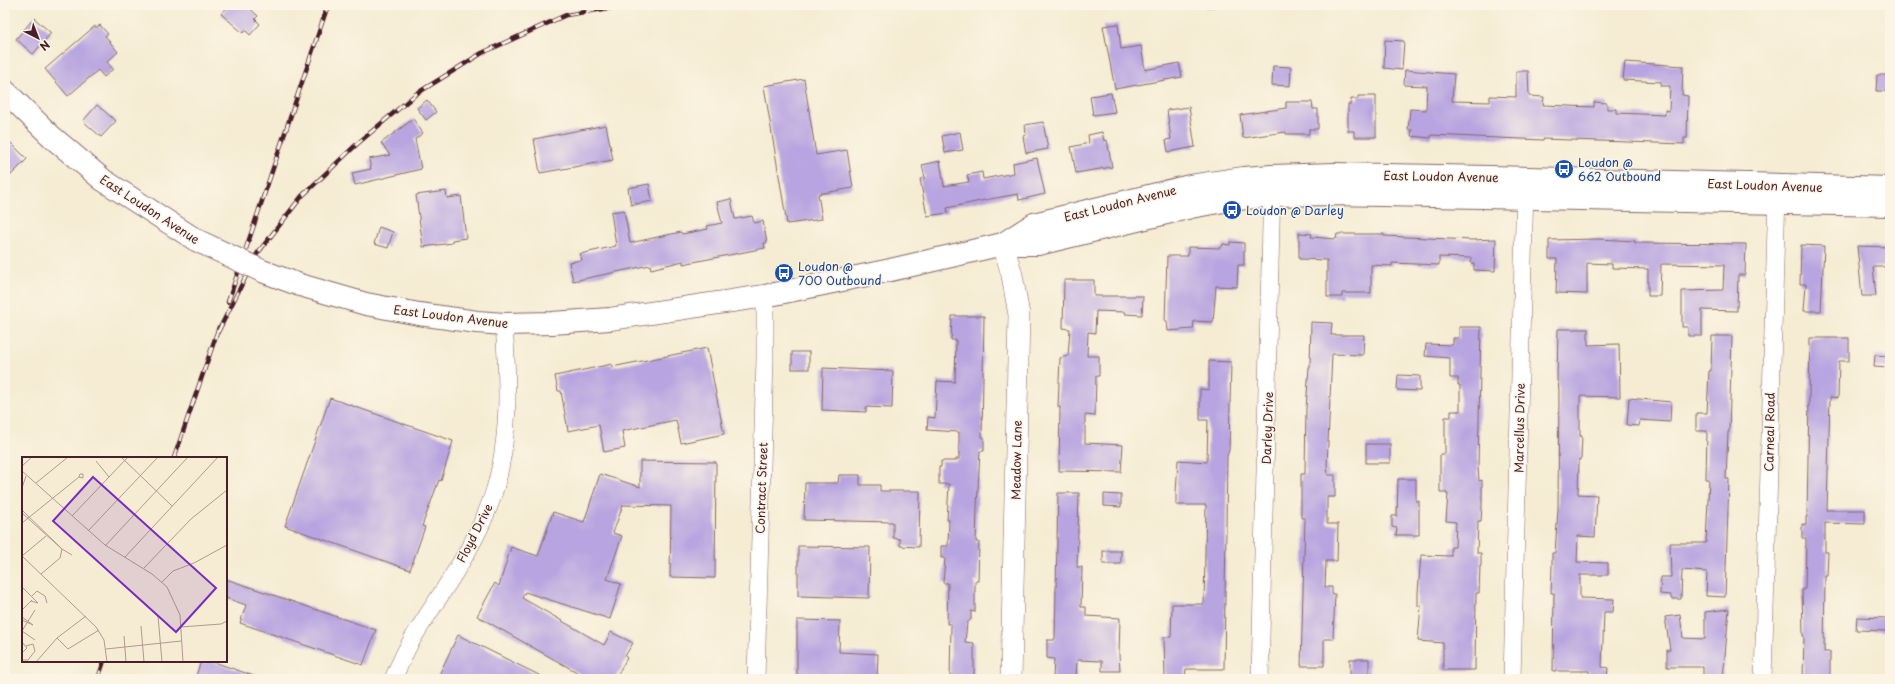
<svg xmlns="http://www.w3.org/2000/svg" width="1895" height="684" viewBox="0 0 1895 684" font-family="'Playpen Sans',sans-serif">
	<style>
		.building { fill: #b8a4e0 }
		.lines { fill: none; stroke-linecap: round; stroke-linejoin: round }
		.minor-casing { stroke: #866766; stroke-width: 18 }
		.tertiary-casing { stroke: #866766; stroke-width: 22 }
		.secondary-casing { stroke: #866766; stroke-width: 24 }
		.minor { stroke: #fff; stroke-width: 17 }
		.tertiary { stroke: #fff; stroke-width: 21 }
		.secondary { stroke: #fff; stroke-width: 22 }
		.rail-casing { stroke: #4a1f2b; stroke-width: 4.5 }
		.rail { stroke: #fcf5e5; stroke-width: 3; stroke-dasharray: 9; stroke-linecap: butt }
		.secondary-bridge-casing { stroke: #866766; stroke-width: 24; stroke-linecap: butt }
		.secondary-bridge { stroke: #fff; stroke-width: 22 }
		.labels { text-anchor: middle; dominant-baseline: central; stroke-width: 3; stroke-linejoin: round; paint-order: stroke }
		.transit-label { font-size: 12px; fill: #164399; stroke: #fcf5e5; text-anchor: start }
		.street-label { font-size: 12px; fill: #4a1f2b; stroke: #fcf5e5 }
		.inset-road { fill: none; stroke: #b19a90; stroke-width: 1 }
		.view { fill: #7b2cbf; fill-opacity: 0.15; stroke: #7b2cbf; stroke-width: 2 }
		.inset-edge { fill: none; stroke: #4a1f2b; stroke-width: 2 }
	</style>
	<rect width="100%" height="100%" fill="#fcf5e5"/>
	<filter id="ink" filterUnits="userSpaceOnUse"><feTurbulence type="fractalNoise" baseFrequency=".025" numOctaves="2"/><feDisplacementMap in="SourceGraphic" scale="8" xChannelSelector="R" yChannelSelector="G"/><feConvolveMatrix kernelMatrix="1 2 1 2 8 2 1 2 1" color-interpolation-filters="sRGB"/></filter>
	<filter id="wash" filterUnits="userSpaceOnUse"><feTurbulence type="fractalNoise" baseFrequency=".012" numOctaves="4" result="noise"/><feDisplacementMap in="SourceGraphic" scale="16" xChannelSelector="R" yChannelSelector="G"/><feGaussianBlur stdDeviation="0.9" result="paint"/><feColorMatrix in="noise" values="0 0 0 0 0 0 0 0 0 0 0 0 0 0 0 0 0 1.4 0 .05"/><feComposite in="paint" operator="in"/></filter>
	<g filter="url(#wash)">
		<rect width="100%" height="100%" fill="#f5ecd3"/>
		<g id="blocks">
			<g class="building">
				<path d="M229,5H246L258,16L255,19L260,24L250,35L245,30L243,33L221,14Z"/>
				<path d="M34,18L51,33L33,54L16,39Z"/>
				<path d="M1118,24L1121,49L1141,46L1145,70L1179,63L1182,77L1115,89L1103,26Z"/>
				<path d="M100,25L108,34L105,36L118,52L107,62L113,69L104,77L98,70L68,96L45,69L95,26L96,28Z"/>
				<path d="M1385,40L1404,41L1402,70L1384,68Z"/>
				<path d="M1625,62L1683,66L1682,95L1688,96L1687,138H1684V144L1543,139V140L1431,135V138L1411,136L1412,130H1408L1410,109L1426,110L1427,86L1404,85L1405,70L1454,74L1452,101L1490,102V96L1516,97V71H1528L1529,96L1544,97L1543,105L1594,107V102L1607,103V109H1616V113L1665,115V110L1669,111L1670,86H1660L1661,82L1623,80Z"/>
				<path d="M1273,66L1291,67L1290,86L1272,85Z"/>
				<path d="M1877,75H1890V91H1876Z"/>
				<path d="M804,79L816,155L847,150L853,188L818,194L822,219L787,224L764,86Z"/>
				<path d="M1111,93L1115,112L1093,115L1090,96Z"/>
				<path d="M1358,96H1376V137H1354V131H1348V104H1351V99H1358Z"/>
				<path d="M427,100L436,112L426,120L417,108Z"/>
				<path d="M1286,102H1312L1313,109H1318V129H1309V134H1286V132L1243,138L1240,115L1286,108Z"/>
				<path d="M97,105L116,121L101,137L83,121Z"/>
				<path d="M1189,107L1195,147L1168,152L1166,140L1171,139L1167,110Z"/>
				<path d="M413,119L423,133L415,139L421,169L355,185L352,173L371,169L369,159L390,155L381,143Z"/>
				<path d="M1043,122L1048,149L1026,153L1023,136L1026,135L1025,125Z"/>
				<path d="M606,125L613,160L540,173L534,139Z"/>
				<path d="M960,132L963,150L945,153L942,136Z"/>
				<path d="M1102,132L1104,141L1107,140L1112,167L1076,173L1071,147L1089,143L1088,135Z"/>
				<path d="M5,137L27,159L5,181Z"/>
				<path d="M1037,158L1045,194L1019,200L1018,194L990,199L947,208L948,213L927,216L920,179L925,178L922,165L940,161L944,186L969,182L967,175L982,172L983,179L1014,173L1013,163Z"/>
				<path d="M649,184L652,201L631,205L628,188Z"/>
				<path d="M446,191L447,198L461,196L466,238L452,240V243L423,247L416,195Z"/>
				<path d="M731,199L735,219L752,216L754,223L763,221L767,243H764L765,248L683,264V261L651,269L650,265L573,281L569,262L582,260L580,254L616,246L611,212L624,210L630,243L681,232L682,234L708,229L707,226L722,223L717,202Z"/>
				<path d="M379,227L393,232L388,248L374,244Z"/>
				<path d="M1299,233L1312,234L1311,237L1336,239L1337,234H1384V236L1472,240L1496,239L1495,271L1474,270V263H1471L1472,258L1439,257V265L1392,263V266L1371,265V293H1342V297H1327V260L1299,259Z"/>
				<path d="M1598,239L1635,241V243L1746,244L1745,275H1738L1737,311L1702,310V336H1688V327H1682V291L1723,290L1724,265L1661,264L1660,296H1648V269L1612,268V264L1587,263V294L1556,293L1557,259H1549V240Z"/>
				<path d="M1230,242L1244,243V265H1238L1237,287L1216,286L1213,322L1194,321L1193,329L1168,331L1167,321H1165L1167,256H1188V247L1220,248L1222,247L1223,244L1230,245Z"/>
				<path d="M1801,245L1824,246L1821,311H1804L1806,284H1800Z"/>
				<path d="M1857,246L1890,247V267H1873L1876,296H1862Z"/>
				<path d="M1064,280H1094V296H1143L1142,315L1125,314V312L1096,311L1095,333L1088,332L1087,356H1099V376H1096L1095,416L1085,415V443L1123,445L1121,472L1059,471L1060,407H1058L1060,358L1068,356L1070,329L1063,328Z"/>
				<path d="M952,316H984L982,437H984V451H980L977,507L976,542H979L978,581H975V612L971,611V619L967,623L965,642L974,643V679H950L951,624H947L948,583H943L945,558H941V546H948L949,520H947L949,484H939V467H941V461H956V459H959V432L927,430L928,417L935,418L937,381L955,382L956,340H951Z"/>
				<path d="M1311,322L1332,323L1331,335H1364L1363,355L1332,354L1327,465L1328,475H1335V497H1327V524H1338L1337,561H1326L1325,587H1332V594H1335L1333,639H1324V666H1301L1305,518H1301V474H1305L1306,408L1309,367H1310Z"/>
				<path d="M1459,327H1481L1478,467L1479,481L1482,480V506L1481,521H1478L1477,553H1481V566H1480L1479,593H1476L1475,670H1443V643L1418,641L1421,606H1418V592L1421,555L1451,556V547H1455L1456,522L1446,521L1448,494H1446V492H1440V454H1445V417H1451V411H1460V385H1458V378H1450V358L1425,356L1426,344L1453,345V338H1459Z"/>
				<path d="M1558,329H1588V345L1619,344L1620,397L1580,396V436H1582L1581,460H1579L1578,494L1597,495L1595,537L1578,536L1577,562L1608,563V575H1580V598L1614,599L1613,612H1604L1602,667L1608,668L1607,679H1589V671H1553L1554,593H1551L1552,566V553H1555L1558,509L1559,391L1558,381H1557Z"/>
				<path d="M1712,336H1732L1729,432H1728L1726,479H1729L1725,597L1706,596L1707,572L1682,570L1681,599H1671V595L1660,594L1661,577H1671L1670,543H1706L1709,479H1706L1707,431H1696V413H1707L1709,371H1711Z"/>
				<path d="M1810,338H1849V361H1839L1838,398L1830,397L1827,510H1865V524L1825,523V552H1828L1827,576H1825L1824,652H1830V676H1824V679H1803L1804,636H1803L1802,589H1805L1806,540V538H1802V524L1806,525V517H1807Z"/>
				<path d="M707,348L724,434L681,443L676,420L622,431L625,448L604,452L599,425L568,431L561,391H558L555,376L612,364V367Z"/>
				<rect x="792" y="352" width="17" height="17"/>
				<path d="M1875,355L1890,356V368L1874,367Z"/>
				<path d="M1209,361L1231,362L1229,450L1227,456L1224,669H1186L1185,679H1165L1164,637H1171L1172,604H1204L1206,505H1176V493L1178,460L1207,462L1208,420H1200V389L1209,390Z"/>
				<path d="M823,368L893,371L892,408L866,407V412L822,410Z"/>
				<path d="M1398,375L1420,376V391L1397,390Z"/>
				<path d="M330,398L453,441L441,481L439,480L422,526L425,527L410,570L285,526Z"/>
				<path d="M1629,398L1671,402L1670,422L1640,420L1639,426L1627,425Z"/>
				<rect x="1366" y="444" width="24" height="19"/>
				<path d="M640,461L716,462L715,578L670,577L671,506L623,505L613,533L622,536L607,579L621,584L610,619L525,592L522,598L604,645L611,632L633,643L625,656L627,658L615,679H589L477,616L495,583L499,586L511,547L538,556L553,512L584,522L600,474L640,487Z"/>
				<path d="M839,475H860V485H880V491H920L919,547L900,546V539L893,538V522L804,520L805,483H838Z"/>
				<path d="M1398,479H1416V501H1419V535H1396L1397,528L1392,527V516H1397Z"/>
				<path d="M1058,493H1079L1077,567H1082L1081,607H1086V616L1120,618L1119,654L1120,671H1102V661L1077,660L1076,679H1053L1054,659L1047,658V640H1054L1055,638Z"/>
				<path d="M1104,494L1121,495V507L1104,506Z"/>
				<path d="M798,546L870,547L869,598L798,596Z"/>
				<rect x="1103" y="551" width="18" height="13"/>
				<path d="M226,579L376,630L363,665L240,623L246,605L226,598Z"/>
				<path d="M1729,609L1723,679H1703V667H1667V650H1670L1665,617L1680,615L1683,638L1705,639V612Z"/>
				<path d="M1857,617L1887,618V631L1856,630Z"/>
				<path d="M797,620L840,621L839,652L878,654L877,679H797Z"/>
				<path d="M458,635L547,679H437Z"/>
				<rect x="1350" y="659" width="19" height="17"/>
				<path d="M201,661H211L257,677V679H195Z"/>
			</g>
		</g>
	</g>
	<g filter="url(#ink)">
		<use href="#blocks" fill-opacity="0" stroke="#866766" stroke-width="1"/>
		<g class="lines">
			<g class="minor-casing">
				<g id="minor">
					<path d="M393,679C399,666 405,651 413,638C441,592 476,547 493,495C511,440 508,381 504,324"/>
					<path d="M756,679L765,359V296"/>
					<path d="M1260,679L1272,183"/>
					<path d="M1512,679L1525,186"/>
					<path d="M1763,679L1777,192"/>
				</g>
			</g>
			<g class="tertiary-casing">
				<path id="tertiary" d="M1003,244L1012,275L1019,315L1011,679"/>
			</g>
			<g class="secondary-casing">
				<g id="secondary">
					<path d="M5,91L52,137L103,180L196,240"/>
					<path d="M1003,244L1034,224L1190,186L1244,178L1272,176L1334,174L1490,177L1890,188"/>
					<path d="M300,285L366,304L419,314L477,322L504,324L552,323L610,319L765,296L886,271L1003,244H1038L1191,207L1229,200L1272,195L1333,194L1890,205"/>
				</g>
			</g>
			<use href="#minor" class="minor"/>
			<use href="#tertiary" class="tertiary"/>
			<use href="#secondary" class="secondary"/>
			<g class="rail-casing">
				<g id="rail">
					<path d="M1205,5H1215"/>
					<path d="M228,302L328,5"/>
					<path d="M218,332L257,254L302,196L357,144L416,94L482,53L566,15L628,5"/>
					<path d="M174,458L219,327"/>
					<path d="M98,679L104,661"/>
				</g>
			</g>
			<use href="#rail" class="rail"/>
			<g class="secondary-bridge-casing">
				<path id="secondary-bridge" d="M196,240L262,271L300,285"/>
			</g>
			<use href="#secondary-bridge" class="secondary-bridge"/>
		</g>
	</g>
	<defs>
		<g id="bus-disc" transform="scale(1)"><circle r="9.5" fill="#1a4fb4" stroke="#fcf5e5"/><path d="M-5-6H5V4H4V6H2V4H-2V6H-4V4H-5ZM-3.5-4V0h7V-4ZM-3.5 1.2v1.5H-2V1.2ZM2 1.2v1.5H3.5V1.2Z" fill="#fff"/></g>
	</defs>
	<g fill-rule="evenodd">
		<use href="#bus-disc" x="1564" y="169"/>
		<use href="#bus-disc" x="1232" y="210"/>
		<use href="#bus-disc" x="784" y="273"/>
	</g>
	<g class="labels">
		<g class="transit-label">
			<text x="1578" y="162">Loudon @<tspan x="1578" dy="14">662 Outbound</tspan></text>
			<text x="1246" y="210">Loudon @ Darley</text>
			<text x="798" y="266">Loudon @<tspan x="798" dy="14">700 Outbound</tspan></text>
		</g>
		<g class="street-label">
			<text transform="translate(1441 176) rotate(1)">East Loudon Avenue</text>
			<text transform="translate(1765 185) rotate(2)">East Loudon Avenue</text>
			<text transform="translate(1120 203) rotate(-14)">East Loudon Avenue</text>
			<text transform="translate(150 209) rotate(33)">East Loudon Avenue</text>
			<text transform="translate(451 316) rotate(7)">East Loudon Avenue</text>
			<text transform="translate(1267 428) rotate(-88)">Darley Drive</text>
			<text transform="translate(1519 428) rotate(-89)">Marcellus Drive</text>
			<text transform="translate(1769 432) rotate(-89)">Carneal Road</text>
			<text transform="translate(1016 460) rotate(-89)">Meadow Lane</text>
			<text transform="translate(761 488) rotate(-88)">Contract Street</text>
			<text transform="translate(474 533) rotate(-63)">Floyd Drive</text>
		</g>
	</g>
	<g transform="translate(22 457)">
		<rect width="205" height="205" fill="#f5ecd3"/>
		<path class="inset-road" d="M99,0L150,49M74,4L87,20M0,9L10,0M0,14L83,88L130,117L145,130L158,158L161,205M14,26L46,0M0,31L4,19M0,53L40,92L0,56M50,59L106,0M0,66L57,20L58,17H61V21L57,20M66,74L136,0M83,89L166,0M0,99L74,170L82,183L85,205M0,99L24,79M103,100L196,0M122,111L169,62L205,33M19,117L38,101L40,92L50,98M140,125L151,114L172,106L205,88M0,130L16,146L9,144M10,139L15,134L23,139L25,146M0,153L10,143M136,159L140,205M0,160L11,168L0,163M119,169L122,205M159,170L199,167L205,164M0,174L13,153M0,174L13,183M102,179L104,205M35,181L46,192L77,173M0,185L5,191L0,196M84,192L159,184M0,203H6L13,194L11,187L4,189M14,205L35,181L64,159"/>
		<path class="view" d="M71,20L194,131L154,175L31,64Z"/>
		<rect width="205" height="205" class="inset-edge"/>
	</g>
	<rect width="1895" height="684" fill="none" stroke="#fcf5e5" stroke-width="20"/>
	<g transform="translate(38 38) rotate(138)" stroke="#fcf5e5" stroke-width="3" paint-order="stroke">
	<path d="M0-3L7 15L0 10L-7 15Z" fill="#4a1f2b"/>
	<text y="-6" font-size="11" font-weight="bold" text-anchor="middle" fill="#4a1f2b">N</text>
	</g>
</svg>
